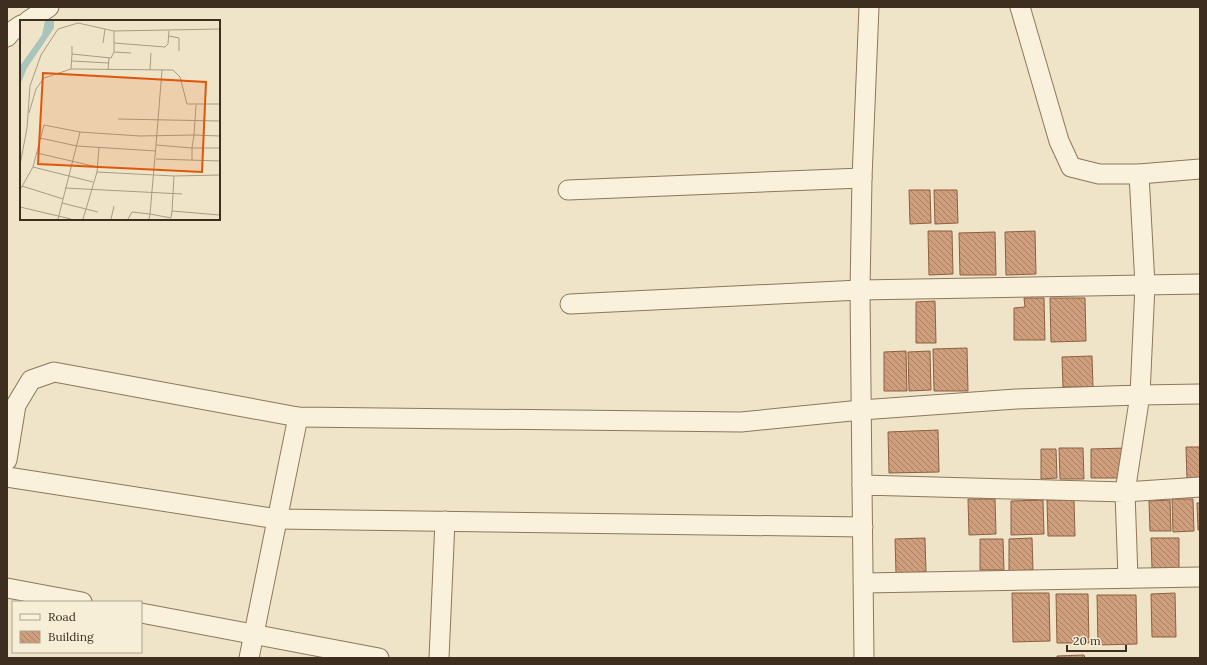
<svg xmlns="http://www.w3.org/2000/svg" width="1207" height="665" viewBox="0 0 1207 665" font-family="Lora,serif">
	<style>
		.building { fill: url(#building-back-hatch); stroke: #8d5f41 }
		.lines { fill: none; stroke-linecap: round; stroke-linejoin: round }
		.minor-casing { stroke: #8d765c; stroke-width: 21 }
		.minor { stroke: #faf1dc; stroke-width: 19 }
		.inset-road { fill: none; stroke: #a89b85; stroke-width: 1 }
		.view { fill: #df570d; fill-opacity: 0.15; stroke: #df570d; stroke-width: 2 }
		.inset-edge { fill: none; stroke: #3d2e20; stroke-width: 2 }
	</style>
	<defs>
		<pattern id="building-back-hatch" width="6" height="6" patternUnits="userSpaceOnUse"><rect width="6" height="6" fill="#cf9f7d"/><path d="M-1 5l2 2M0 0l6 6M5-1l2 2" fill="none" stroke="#a98266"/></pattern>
	</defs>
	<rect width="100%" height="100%" fill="#f0e4c8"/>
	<g class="building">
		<path d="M909,190H930L931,223L910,224Z"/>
		<path d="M934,190H957L958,223L935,224Z"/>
		<path d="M928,231H952L953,274L929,275Z"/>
		<path d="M1035,231L1036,274L1006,275L1005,232Z"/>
		<path d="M995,232L996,275H960L959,233Z"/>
		<path d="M1024,298H1044L1045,340H1014V308L1025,307Z"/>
		<path d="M1050,298H1085L1086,341L1051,342Z"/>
		<path d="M935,301L936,343H916V302Z"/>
		<path d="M967,348L968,391H934L933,349Z"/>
		<path d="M906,351L907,391H884V352Z"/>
		<path d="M930,351L931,390L909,391L908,352Z"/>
		<path d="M1092,356L1093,387H1063L1062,357Z"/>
		<path d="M938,430L939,472L889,473L888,432Z"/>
		<path d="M1186,447H1200V479L1187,480Z"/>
		<path d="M1059,448H1083L1084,479H1060Z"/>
		<path d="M1127,448L1121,478H1091V449Z"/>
		<path d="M1041,449H1056L1057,478L1041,479Z"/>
		<path d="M968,499H995L996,534L969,535Z"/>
		<path d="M1172,499H1193L1194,531L1173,532Z"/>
		<path d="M1043,500L1044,534L1011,535V501Z"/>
		<path d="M1047,500H1074L1075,536H1048Z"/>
		<path d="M1170,500L1171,531H1150L1149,501Z"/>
		<path d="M1197,503H1200V530H1198Z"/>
		<path d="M925,538L926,572L896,573L895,539Z"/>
		<path d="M1032,538L1033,570L1009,571V539Z"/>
		<path d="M1151,538H1179V568H1152Z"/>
		<path d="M980,539H1003L1004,570H980Z"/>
		<path d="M1012,593H1049L1050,641L1013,642Z"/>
		<path d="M1175,593L1176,637H1152L1151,594Z"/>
		<path d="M1056,594H1088L1089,643H1057Z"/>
		<path d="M1097,595H1136L1137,644L1098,645Z"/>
		<path d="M1084,655L1085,658H1057V656Z"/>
	</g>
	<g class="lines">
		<g class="minor-casing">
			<g id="minor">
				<path d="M1020,7L1059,141L1071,167L1099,174H1139L1200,169"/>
				<path d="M28,21L49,7"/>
				<path d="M7,37L11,32L21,25"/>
				<path d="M568,190L862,178"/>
				<path d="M570,304L860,290L1200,284"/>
				<path d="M1200,394L1140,395L1125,492L1200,487"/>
				<path d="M7,460L16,405L31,380L54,372L298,417L741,422L861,410L1016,399L1140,395L1145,285L1139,174"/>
				<path d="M7,477L277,519L863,527"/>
				<path d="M862,485L860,290L862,178L869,7"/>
				<path d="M864,583L1200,577"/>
				<path d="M7,588L82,602"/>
				<path d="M141,613L379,658"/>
				<path d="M249,658L298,417"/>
				<path d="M439,658L445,521"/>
				<path d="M864,658L862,485L1125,492L1128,578"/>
			</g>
		</g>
		<use href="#minor" class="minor"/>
	</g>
	<g transform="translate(20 20)">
		<rect width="200" height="200" fill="#f0e4c8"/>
		<path d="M25,1H34V8L7,48L0,65V46L22,15Z" fill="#a9c4bc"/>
		<path class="inset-road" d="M94,11V32L111,33M149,16L159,18V31M83,23L85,9M94,23L145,27L148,24L149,11M52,26V34L91,38L94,32M52,41L89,43M51,49L52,34M88,50L89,38M130,50L131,33M9,93L16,69L24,58L51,49L153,50L160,57L167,84H200M98,99L200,101M200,116L174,115L172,128H200M20,118L57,126L136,131M136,125L142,50M17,133L77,147M136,139L200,141M172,140V128L136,125L130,194L151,198L152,191L200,195M0,145L7,108L10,66L21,35L38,9L58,3L94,11L200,9M13,147L73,162M77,152L154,156L152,191M154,156L200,155M2,166L43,179M45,168L162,174M0,170L13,147L24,105L60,112L120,116L174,115L176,85M42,183L78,192M0,187L51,199M38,199L60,112M63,199L77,152L79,127M91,199L94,186M108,199L112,192L130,194L129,199"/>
		<path class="view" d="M23,53L186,62L182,152L18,144Z"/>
		<rect width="200" height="200" class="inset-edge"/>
	</g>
	<rect width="1207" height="665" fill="none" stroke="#3d2e20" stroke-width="16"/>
	<rect x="12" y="601" width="130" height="52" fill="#f7eed8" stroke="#ada18e"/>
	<rect x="20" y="614" width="20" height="6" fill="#faf1dc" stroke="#ada18e"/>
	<text x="48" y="621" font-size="12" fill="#3d2e20">Road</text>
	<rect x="20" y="631" width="20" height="12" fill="url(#building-back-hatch)" stroke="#ada18e"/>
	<text x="48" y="641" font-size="12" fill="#3d2e20">Building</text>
	<path d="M1067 645v6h59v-6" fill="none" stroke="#3d2e20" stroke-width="2"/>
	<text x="1073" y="645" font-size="12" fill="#3d2e20" stroke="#f7eed8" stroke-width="3" paint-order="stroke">20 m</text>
</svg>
